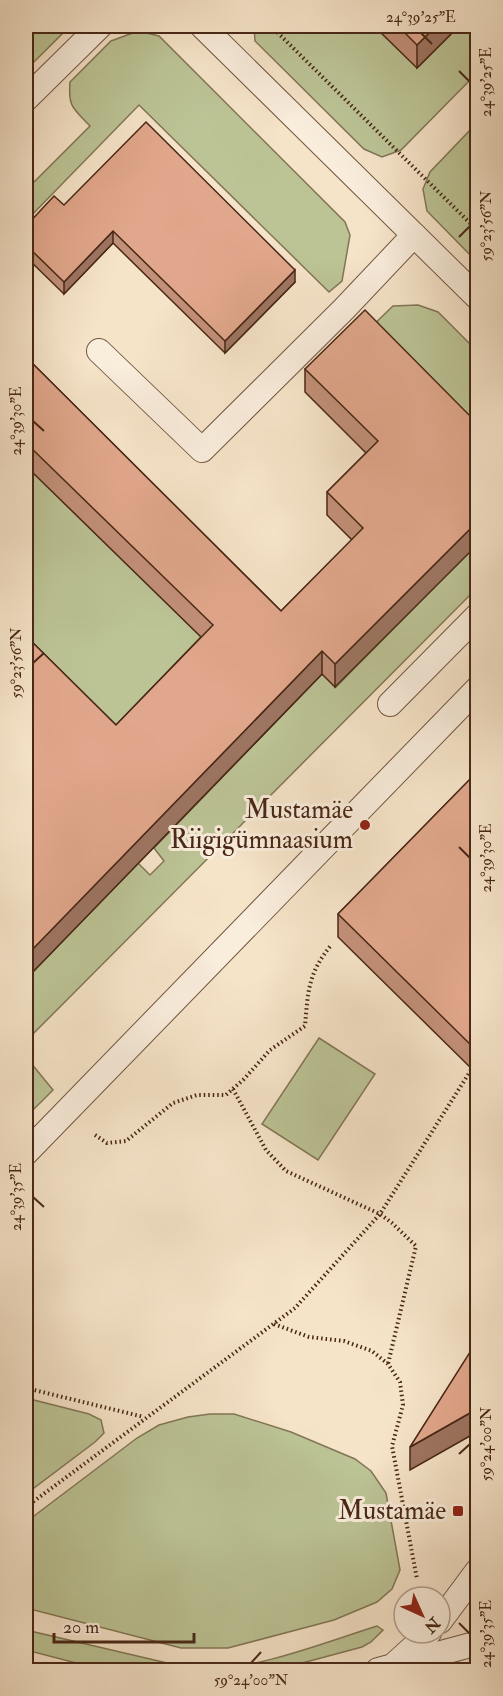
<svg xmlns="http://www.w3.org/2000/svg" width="503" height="1696" viewBox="0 0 503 1696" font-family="'IM FELL Double Pica',serif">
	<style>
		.green { fill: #bcc496; stroke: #827656; stroke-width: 1.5 }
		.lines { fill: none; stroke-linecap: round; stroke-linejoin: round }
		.lane-casing { stroke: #745643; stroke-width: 26 }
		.path { stroke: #482716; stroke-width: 4; stroke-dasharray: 1.5 3; stroke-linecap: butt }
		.lane { stroke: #f9eddc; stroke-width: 24 }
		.wall { fill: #c29078; stroke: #482716; stroke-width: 1.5 }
		.shaded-wall { fill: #9e7562; stroke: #482716; stroke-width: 1.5 }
		.building { fill: #e1a78c; stroke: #482716; stroke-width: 1.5 }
		.ticks { fill: none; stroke: #482716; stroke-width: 2 }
		.poi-dot { fill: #8f2418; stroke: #f9eddc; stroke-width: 2 }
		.labels { text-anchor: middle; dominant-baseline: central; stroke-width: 6; stroke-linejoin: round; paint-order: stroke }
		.poi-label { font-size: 26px; fill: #482716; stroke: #f9eddc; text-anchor: end }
		.neatline { fill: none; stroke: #482716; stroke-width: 2 }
		.ticks-label { font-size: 15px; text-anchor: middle; fill: #482716 }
	</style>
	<rect width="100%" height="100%" fill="#f6e4c9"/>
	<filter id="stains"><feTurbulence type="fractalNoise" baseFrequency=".00333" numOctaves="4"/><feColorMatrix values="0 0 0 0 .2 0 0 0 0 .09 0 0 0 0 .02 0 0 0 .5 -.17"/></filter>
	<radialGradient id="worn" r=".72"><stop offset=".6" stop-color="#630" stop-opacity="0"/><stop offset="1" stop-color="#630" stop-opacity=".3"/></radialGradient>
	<g class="green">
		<path d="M32,26H70L31,65L26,68V32Z"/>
		<path d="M254,26H374L417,67L459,26H472L477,31V73L401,150L382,157L364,149L255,41Z"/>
		<path d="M138,31L159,36L345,222L350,235L342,281L329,292L139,105L26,221V190L90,126C73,108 68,107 70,82L111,41Z"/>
		<path d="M473,127L478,130L477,262L427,211L423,189L430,172Z"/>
		<path d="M418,305L438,312L477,351V446L365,333L393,306Z"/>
		<path d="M26,466L213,648L116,748L26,659Z"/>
		<path d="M477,544V588L26,1041V979L138,863L150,875L164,861L154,848L322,674L336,687Z"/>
		<path d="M319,1038L375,1074L318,1160L262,1124Z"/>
		<path d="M26,1057L53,1090L26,1117Z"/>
		<path d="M26,1398L89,1414L101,1420L104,1433L95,1442L26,1494Z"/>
		<path d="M210,1414H234L291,1432L355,1459L371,1471L386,1493L400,1570L392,1589L377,1602L334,1620L228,1648H181L26,1608V1522L137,1438L159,1425L188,1417Z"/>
		<path d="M377,1626L383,1630L371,1642L362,1647L276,1670H199C259,1669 320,1644 377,1626Z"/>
		<path d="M26,1630L197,1670H103L26,1650Z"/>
	</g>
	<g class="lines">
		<g class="lane-casing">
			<g id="lane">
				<path d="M202,26L478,298"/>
				<path d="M26,99L100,26"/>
				<path d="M99,351L202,450L344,309L414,235"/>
				<path d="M390,704L478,615"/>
				<path d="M26,1153L478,688"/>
				<path d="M440,1621L478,1570"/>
				<path d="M396,1663L429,1633"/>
				<path d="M378,1670L478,1643"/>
			</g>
		</g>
		<g class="path">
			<path d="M271,26L478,231"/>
			<path d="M233,1089L266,1150L286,1171L380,1214L392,1223L416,1246L388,1364"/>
			<path d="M95,1135L107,1143L126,1141L173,1103L197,1095H226L244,1079L270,1050L305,1026C308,991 308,973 332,944"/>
			<path d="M274,1324L309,1337L344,1341L372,1351L388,1364L400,1382L403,1405L392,1446L417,1579"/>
			<path d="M26,1388L144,1417"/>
			<path d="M26,1507L295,1308L380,1214L478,1059"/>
		</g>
		<use href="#lane" class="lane"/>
	</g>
	<g class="wall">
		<path d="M374,26H459L417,68Z"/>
		<path d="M472,26H477V31Z"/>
		<path d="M64,205L295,282L225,353L113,243L64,294L26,257V226Z"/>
		<path d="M26,357L281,611L352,540L327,515V492L366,453L305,392V369L477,423L335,687L322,674L26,979V636L116,725L201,637L26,466Z"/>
		<path d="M477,772V1074L338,937V914Z"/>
	</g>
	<g class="shaded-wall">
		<path d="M436,26H459L417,68V45Z"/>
		<path d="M113,231V243L64,294V282Z"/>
		<path d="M295,270V282L225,353V341Z"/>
		<path d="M477,522V545L335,687V664Z"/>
		<path d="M322,651V674L26,979V956Z"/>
		<path d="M477,948V971L473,953Z"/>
		<path d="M477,1409V1432L410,1470V1447Z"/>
	</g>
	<g class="building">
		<path d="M398,26H436L417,45Z"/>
		<path d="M146,122L295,270L225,341L113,231L64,282L26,245V226L54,196L64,205Z"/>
		<path d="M365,310L477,423V522L335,664L322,651L26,956V815L33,807L26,800V636L116,725L213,625L26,443V357L281,611L363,528L327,492L378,441L305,369Z"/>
		<path d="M477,772V948L473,953L477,957V1051L338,914Z"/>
		<path d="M477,1341V1409L410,1447Z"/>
	</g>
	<path class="ticks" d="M421,33L432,44M459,71L470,82M459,237L470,226M33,421L44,431M33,663L44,653M459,847L470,858M33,1197L44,1207M459,1454L470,1444M459,1623L470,1634M251,1663L261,1652"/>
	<g class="poi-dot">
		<circle cx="365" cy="825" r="6"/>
		<rect x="452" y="1505" width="12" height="12" rx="3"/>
	</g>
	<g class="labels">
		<g class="poi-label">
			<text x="353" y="810">Mustamäe<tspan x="353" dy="30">Riigigümnaasium</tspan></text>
			<text x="446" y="1511">Mustamäe</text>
		</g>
	</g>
	<rect width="503" height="1696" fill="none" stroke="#f6e4c9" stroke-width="66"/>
	<g transform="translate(422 1615) rotate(135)"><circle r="28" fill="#f9eddc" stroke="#b29e8d" stroke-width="1.5"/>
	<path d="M0-4.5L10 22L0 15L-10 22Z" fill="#8f2418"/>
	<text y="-9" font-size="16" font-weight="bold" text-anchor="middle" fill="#482716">N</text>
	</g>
	<path d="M54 1633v9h140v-9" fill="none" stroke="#482716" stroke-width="3"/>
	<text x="63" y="1633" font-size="18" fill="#482716" stroke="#f9eddc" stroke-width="4.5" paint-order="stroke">20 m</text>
	<rect x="33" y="33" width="437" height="1630" class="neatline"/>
	<g class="ticks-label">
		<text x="421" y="22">24°39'25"E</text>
		<text transform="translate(486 82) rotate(-90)" y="5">24°39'25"E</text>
		<text transform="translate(486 226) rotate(-90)" y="5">59°23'56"N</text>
		<text transform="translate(16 421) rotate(-90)" y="5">24°39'30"E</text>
		<text transform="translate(16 663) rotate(-90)" y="5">59°23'56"N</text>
		<text transform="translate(486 858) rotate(-90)" y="5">24°39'30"E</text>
		<text transform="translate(16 1197) rotate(-90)" y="5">24°39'35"E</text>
		<text transform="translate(486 1444) rotate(-90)" y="5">59°24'00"N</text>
		<text transform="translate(486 1634) rotate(-90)" y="5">24°39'35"E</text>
		<text x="251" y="1685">59°24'00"N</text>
	</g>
	<rect width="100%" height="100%" filter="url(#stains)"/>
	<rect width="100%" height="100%" fill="url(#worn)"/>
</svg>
